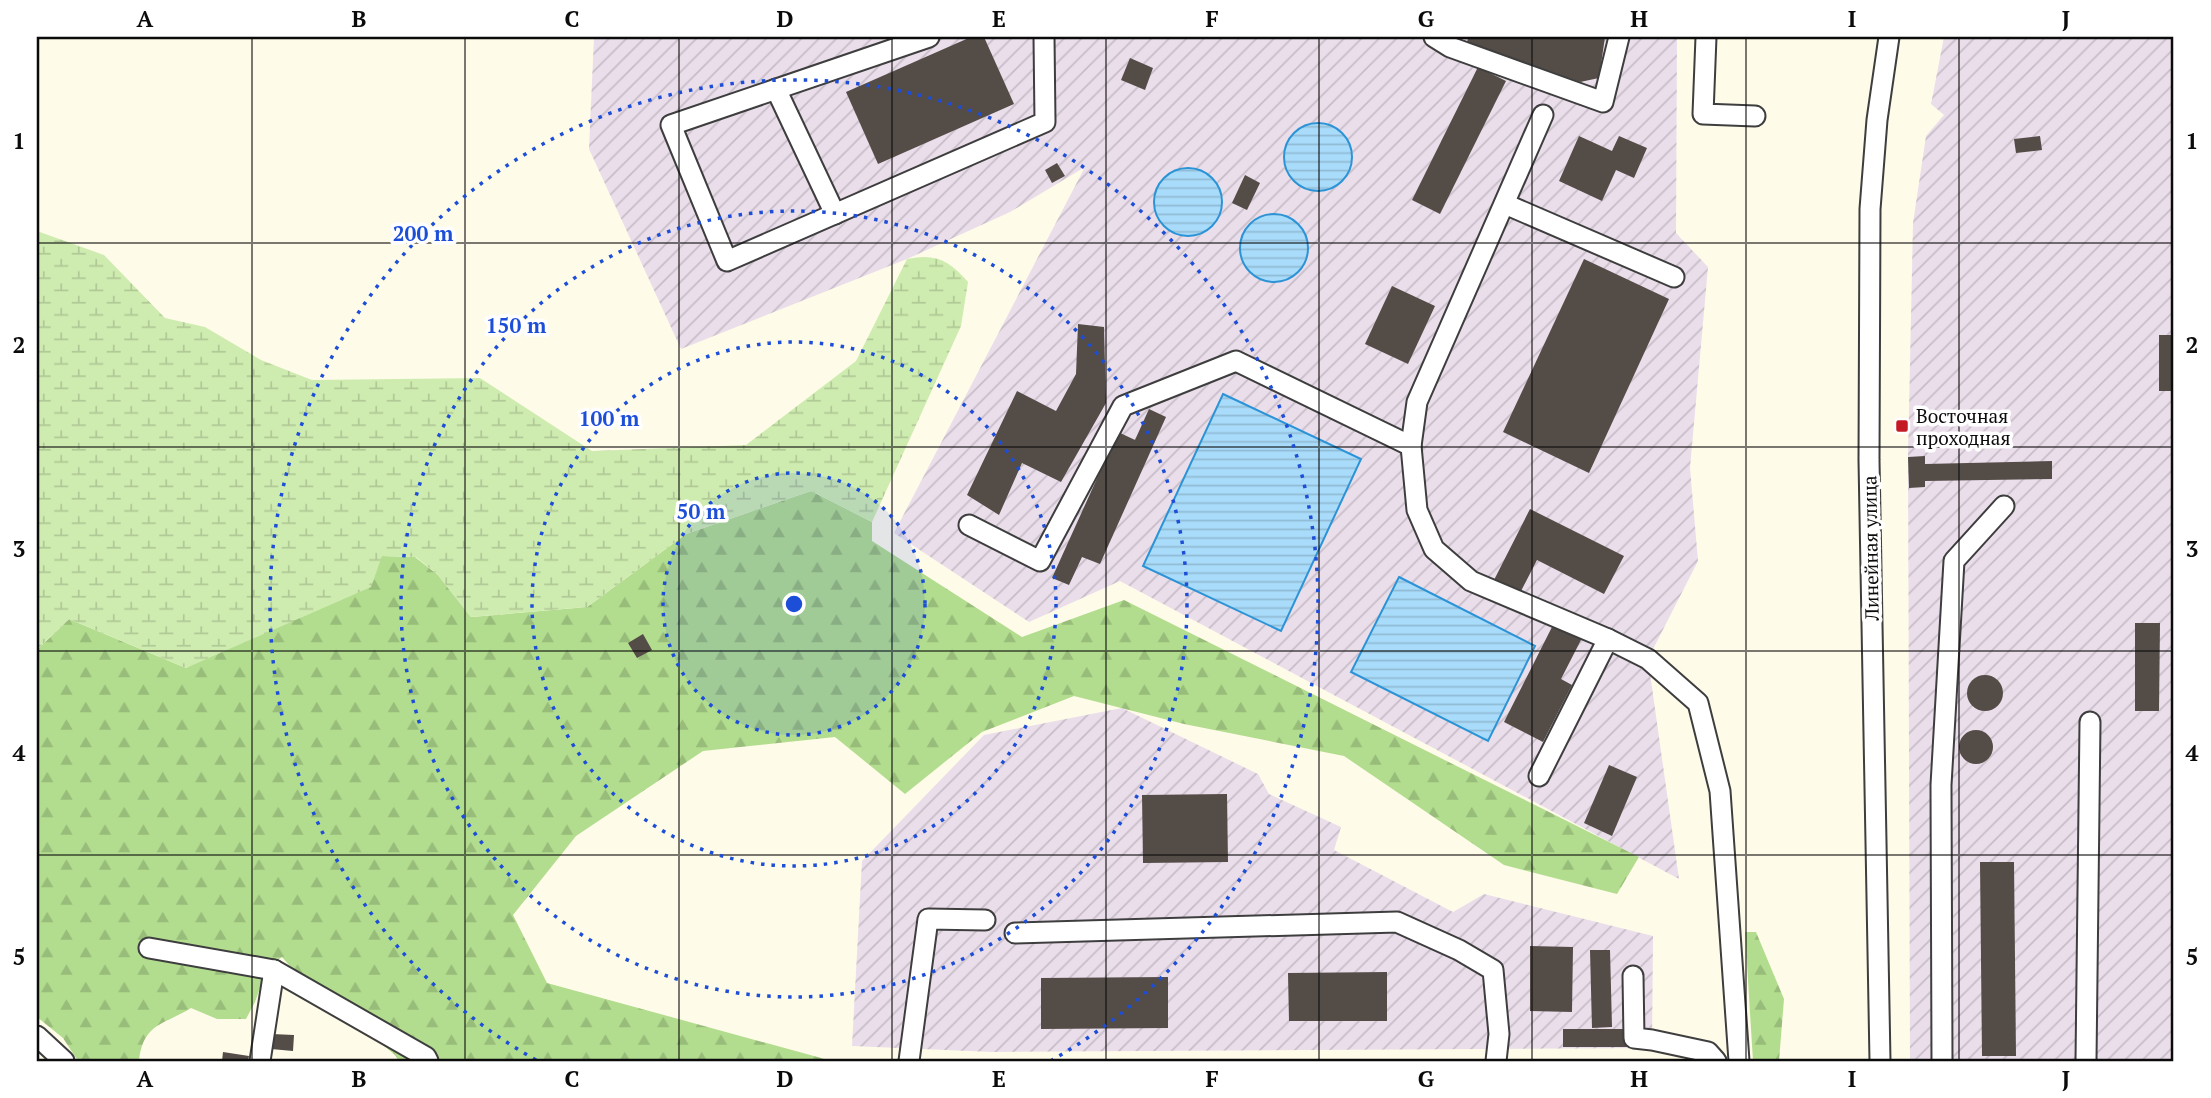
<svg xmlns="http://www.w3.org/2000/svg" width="2211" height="1098" viewBox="0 0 2211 1098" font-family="'PT Serif',serif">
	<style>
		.industrial { fill: url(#industrial-furrows) }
		.forest { fill: url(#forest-firs) }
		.wetland { fill: url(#wetland-marsh) }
		.water { fill: url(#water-rules); stroke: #2b93d6; stroke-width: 2 }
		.building { fill: #544c47 }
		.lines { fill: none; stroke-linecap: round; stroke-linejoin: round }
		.minor-casing { stroke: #3e3e3e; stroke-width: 23 }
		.minor { stroke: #fff; stroke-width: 19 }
		.grid { fill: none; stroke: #0b0b0b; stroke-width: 2; stroke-opacity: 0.55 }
		.ring { fill: none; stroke: #1d4ed8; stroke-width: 3.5; stroke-dasharray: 3.5 7 }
		.poi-dot { fill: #c41a23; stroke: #fff; stroke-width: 2.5 }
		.labels { text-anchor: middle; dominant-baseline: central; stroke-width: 7; stroke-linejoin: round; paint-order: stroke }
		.poi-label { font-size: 19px; fill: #0b0b0b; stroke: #fff; text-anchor: start }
		.street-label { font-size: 19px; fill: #0b0b0b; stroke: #fff }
		.centre { fill: #1d4ed8; stroke: #fff; stroke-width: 3.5 }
		.ring-label { font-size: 21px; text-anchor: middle; font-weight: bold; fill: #1d4ed8; stroke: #fff; stroke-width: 7; stroke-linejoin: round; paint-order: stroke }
		.neatline { fill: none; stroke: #0b0b0b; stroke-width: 2.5 }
		.grid-label { font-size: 23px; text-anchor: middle; font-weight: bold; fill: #0b0b0b }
	</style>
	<defs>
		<pattern id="industrial-furrows" width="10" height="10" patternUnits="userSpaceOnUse" patternTransform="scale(1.75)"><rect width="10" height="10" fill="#eadeeb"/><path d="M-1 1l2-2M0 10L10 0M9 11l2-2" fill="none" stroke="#c7bdc8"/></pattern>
		<pattern id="forest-firs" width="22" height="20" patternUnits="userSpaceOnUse" patternTransform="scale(1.75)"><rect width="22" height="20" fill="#b2dd8e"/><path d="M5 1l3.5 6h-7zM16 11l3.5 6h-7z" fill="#98bc79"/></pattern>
		<pattern id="wetland-marsh" width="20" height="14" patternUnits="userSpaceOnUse" patternTransform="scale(1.75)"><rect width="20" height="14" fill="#cfecb0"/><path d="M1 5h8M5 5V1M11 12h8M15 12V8" fill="none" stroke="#b0c996"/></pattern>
		<pattern id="water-rules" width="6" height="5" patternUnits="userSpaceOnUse" patternTransform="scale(1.75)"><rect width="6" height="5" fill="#a9dcfa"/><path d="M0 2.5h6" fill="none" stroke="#90bbd5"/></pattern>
	</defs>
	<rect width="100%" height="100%" fill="#fffbe9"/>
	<g class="industrial">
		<path d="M594,37H1677L1676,233L1708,267L1690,468L1698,561L1648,659L1679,879L1120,581L1029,622L894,533L1085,167L1010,212L907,259L681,349L589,149Z"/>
		<path d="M1944,37H2174V1061H1910L1908,457L1913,223L1926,136L1944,115L1931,104Z"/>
		<path d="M1122,708L1258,774L1269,794L1341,827L1334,850L1453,912L1484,894L1653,936L1652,1048L992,1052L852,1046L862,861L984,735Z"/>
	</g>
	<g class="forest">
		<path d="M811,491L872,522V541L1022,637L1124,600L1639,857L1617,894L1504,865L1344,756L1184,724L1074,696L982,732L905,794L835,737L703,751L576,836L513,915L547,983L832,1061H511L508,1059L506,1061H399L395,1055L295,972L282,957L267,968L255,1002L246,1019H217L191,1008C164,1025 143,1023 139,1061H78L63,1038L37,1017V650L69,619L186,668L382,556L415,557L438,575L471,617L587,607L686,534Z"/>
		<path d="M1745,932H1756L1784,999L1779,1061H1753Z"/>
	</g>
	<path class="wetland" d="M37,231L104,255L165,318L205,327L261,360L312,380L480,378L592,451L746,445L856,361L907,259C936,253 949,260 968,282L961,326L872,522L811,491L686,534L587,607L471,617L438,575L416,557L382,556L371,587L186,668L69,619L37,650Z"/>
	<g class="water">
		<circle cx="1318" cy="157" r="34"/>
		<circle cx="1188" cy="202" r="34"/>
		<circle cx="1274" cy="248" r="34"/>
		<path d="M1223,394L1361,459L1281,631L1143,566Z"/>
		<path d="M1399,577L1535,646L1488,741L1351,672Z"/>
	</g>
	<g class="building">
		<path d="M971,37H984L1014,104L878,164L846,92Z"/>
		<path d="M1468,37H1605L1599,78L1580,82L1467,43Z"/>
		<path d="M1130,58L1153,68L1145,90L1121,80Z"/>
		<path d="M1478,67L1506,81L1440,214L1412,200Z"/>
		<path d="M1579,136L1612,151L1619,136L1647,148L1634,178L1616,170L1602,201L1559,181Z"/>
		<path d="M2040,136L2042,150L2016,153L2014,139Z"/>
		<path d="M1057,163L1065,176L1052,183L1045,170Z"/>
		<path d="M1245,175L1260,183L1247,210L1232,203Z"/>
		<path d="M1584,259L1669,299L1589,473L1503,432Z"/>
		<path d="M1392,286L1435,306L1408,364L1365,344Z"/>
		<path d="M1078,324L1104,327L1106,403L1061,482L1022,463L999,515L967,495L1017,391L1056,411L1076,374Z"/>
		<rect x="2159" y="335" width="14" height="56"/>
		<path d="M1149,409L1166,417L1100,564L1082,557L1069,585L1052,578L1118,432L1135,440Z"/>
		<path d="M1925,456V464L2052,461V479L1925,481V487L1909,488L1908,457Z"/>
		<path d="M1530,509L1624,556L1604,594L1537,560L1520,593L1494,580Z"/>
		<path d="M1554,623L1582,638L1561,679L1572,685L1543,742L1504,722Z"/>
		<path d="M2135,623H2160L2159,711H2135Z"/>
		<path d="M643,634L652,650L637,658L628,643Z"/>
		<circle cx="1985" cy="693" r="18"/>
		<circle cx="1976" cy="747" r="17"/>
		<path d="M1609,765L1637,777L1612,836L1584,823Z"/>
		<path d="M1227,794L1228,862L1143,863L1142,795Z"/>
		<path d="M1980,862H2014L2016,1056H1982Z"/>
		<path d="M1530,946L1573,947L1572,1012L1530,1011Z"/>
		<path d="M1590,950H1610L1612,1027L1592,1028Z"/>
		<path d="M1387,972V1021H1289L1288,973Z"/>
		<path d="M1168,977V1028L1041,1029V978Z"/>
		<rect x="1563" y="1029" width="65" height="18"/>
		<path d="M272,1034L294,1035L293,1051L271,1049Z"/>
		<path d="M223,1052L249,1056L248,1061H222Z"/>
	</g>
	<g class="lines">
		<g class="minor-casing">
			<g id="minor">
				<path d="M929,37L671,125L727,261L1045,122L1044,37"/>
				<path d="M1434,37L1450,47L1603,102L1619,37"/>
				<path d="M1706,37L1703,114L1755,116"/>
				<path d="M776,89L835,214"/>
				<path d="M1543,115L1417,402L1411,446L1417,510L1434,549L1471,581L1608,639L1648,659L1698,703L1720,791L1739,1061"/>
				<path d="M1505,204L1674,277"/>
				<path d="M969,525L1040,561L1123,406L1236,361L1411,446"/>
				<path d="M1539,776L1608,639"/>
				<path d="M1015,933L1397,922L1459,950L1493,970L1499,1034L1496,1061"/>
				<path d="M149,948L274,970L426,1057L428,1061"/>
				<path d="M1633,976L1634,1038L1652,1040L1708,1052L1716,1061"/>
				<path d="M37,1036L64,1061"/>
				<path d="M260,1061L274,970"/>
				<path d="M909,1061L928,919L985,920"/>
				<path d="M1880,1061L1869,460L1870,209L1877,120L1889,37"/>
				<path d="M1942,1061L1941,785L1954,561L2004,506"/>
				<path d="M2086,1061L2090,722"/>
			</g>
		</g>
		<use href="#minor" class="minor"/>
	</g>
	<path class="grid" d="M252,37V1061M465,37V1061M679,37V1061M892,37V1061M1106,37V1061M1319,37V1061M1532,37V1061M1746,37V1061M1959,37V1061M37,243H2174M37,447H2174M37,651H2174M37,855H2174"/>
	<circle cx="794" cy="604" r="131" fill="#1d4ed8" fill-opacity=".12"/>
	<g class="ring">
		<circle cx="794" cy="604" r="131"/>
		<circle cx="794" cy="604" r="262"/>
		<circle cx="794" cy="604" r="393"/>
		<path d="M536 1060A524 524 0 1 1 1052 1060"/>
	</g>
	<rect class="poi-dot" x="1895" y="419" width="14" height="14" rx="3.5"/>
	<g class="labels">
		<g class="poi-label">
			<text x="1916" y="415">Восточная<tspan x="1916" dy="22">проходная</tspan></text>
		</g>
		<g class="street-label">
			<text transform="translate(1870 548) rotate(-91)">Линейная улица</text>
		</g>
	</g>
	<circle cx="794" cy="604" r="10" class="centre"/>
	<g class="ring-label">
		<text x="423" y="241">200 m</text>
		<text x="516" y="333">150 m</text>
		<text x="609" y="426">100 m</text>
		<text x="701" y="519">50 m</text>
	</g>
	<rect width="2211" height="1098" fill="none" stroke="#ffffff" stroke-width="77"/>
	<rect x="38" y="38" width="2134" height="1022" class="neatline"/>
	<g class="grid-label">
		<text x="145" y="27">A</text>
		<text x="359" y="27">B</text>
		<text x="572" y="27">C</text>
		<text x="785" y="27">D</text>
		<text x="999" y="27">E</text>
		<text x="1212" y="27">F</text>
		<text x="1426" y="27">G</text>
		<text x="1639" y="27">H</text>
		<text x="1852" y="27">I</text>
		<text x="2066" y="27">J</text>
		<text x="19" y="149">1</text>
		<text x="2192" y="149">1</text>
		<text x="19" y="353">2</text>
		<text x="2192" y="353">2</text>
		<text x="19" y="557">3</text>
		<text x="2192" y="557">3</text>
		<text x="19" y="761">4</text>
		<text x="2192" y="761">4</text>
		<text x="19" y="965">5</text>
		<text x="2192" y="965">5</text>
		<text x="145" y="1087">A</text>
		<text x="359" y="1087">B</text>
		<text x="572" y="1087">C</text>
		<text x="785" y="1087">D</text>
		<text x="999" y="1087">E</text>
		<text x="1212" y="1087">F</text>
		<text x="1426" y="1087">G</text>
		<text x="1639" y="1087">H</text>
		<text x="1852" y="1087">I</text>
		<text x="2066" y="1087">J</text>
	</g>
</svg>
